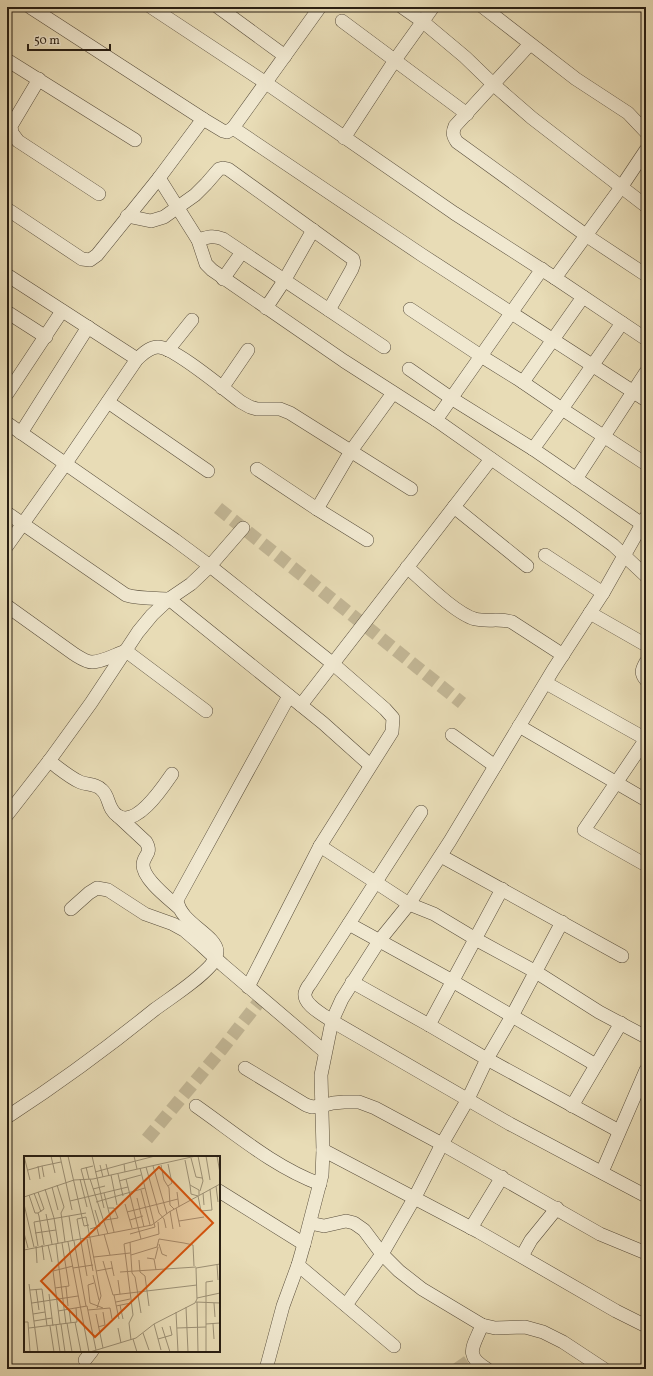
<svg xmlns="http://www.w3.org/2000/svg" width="653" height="1376" viewBox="0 0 653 1376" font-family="Vollkorn,serif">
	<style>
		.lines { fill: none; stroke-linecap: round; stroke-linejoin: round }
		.street-tunnel { stroke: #c2b695; stroke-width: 13; stroke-dasharray: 13 6; stroke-linecap: butt }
		.street-casing { stroke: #594e3c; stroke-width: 14 }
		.street { stroke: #f0e8d0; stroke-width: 13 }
		.inset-road { fill: none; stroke: #9c9075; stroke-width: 1 }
		.view { fill: #d5530d; fill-opacity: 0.15; stroke: #d5530d; stroke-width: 2 }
		.inset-edge { fill: none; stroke: #291f13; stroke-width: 2 }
	</style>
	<rect width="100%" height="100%" fill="#e8dcb6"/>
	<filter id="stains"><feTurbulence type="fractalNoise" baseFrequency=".005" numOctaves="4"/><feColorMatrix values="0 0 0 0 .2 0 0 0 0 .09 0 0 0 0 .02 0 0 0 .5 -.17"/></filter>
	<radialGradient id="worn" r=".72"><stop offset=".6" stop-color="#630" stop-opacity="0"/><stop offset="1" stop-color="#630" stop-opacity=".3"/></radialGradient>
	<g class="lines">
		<g class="street-tunnel">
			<path d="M218,508L462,703"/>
			<path d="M147,1139L222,1049L262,998"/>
			<path d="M457,1369L473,1358"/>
		</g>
		<g class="street-casing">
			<g id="street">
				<path d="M30,7L203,119L223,131L227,132L233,128L320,7"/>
				<path d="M151,7L266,83L454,213L555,278L646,339"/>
				<path d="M218,7L285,56"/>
				<path d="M402,7L422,21L465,57L494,85L532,118L646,206"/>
				<path d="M483,7L576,79L628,113L646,132"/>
				<path d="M342,21L467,114"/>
				<path d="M530,44L455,126C452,133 453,136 457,142L587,236L646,275"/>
				<path d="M7,60L135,140"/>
				<path d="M39,79L11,126L12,133L18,141L99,194"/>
				<path d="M233,128L422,255L646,400"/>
				<path d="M344,138L395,60L433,7"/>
				<path d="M159,178L198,240L206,264L212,270L344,361L436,420L567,512L613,545L646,576"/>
				<path d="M10,211L82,259L90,260L97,255L159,178L203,119"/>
				<path d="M127,216L151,221L164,217L195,195L206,184L219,169L223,168L228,169L353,259L354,263L352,269L329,310"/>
				<path d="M198,240C208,237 213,235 223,239L384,347"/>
				<path d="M7,275L137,359"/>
				<path d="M555,278L622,186L646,150"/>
				<path d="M223,279L242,252"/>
				<path d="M266,308L284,281L313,230"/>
				<path d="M410,309L481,356L518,379L562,409L646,464"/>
				<path d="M7,312L46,337"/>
				<path d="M168,350L192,320"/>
				<path d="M409,369L451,398L533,449L642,524"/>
				<path d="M523,382L583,297"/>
				<path d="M222,388L248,350"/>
				<path d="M7,394L62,311"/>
				<path d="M108,402L208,471"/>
				<path d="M436,420L542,269"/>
				<path d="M7,423L175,540L210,566L332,663L385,709L393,718L392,732L320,846L248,987"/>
				<path d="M21,433L88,327"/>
				<path d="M533,449L562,409L622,323"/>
				<path d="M257,469L317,509L367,540"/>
				<path d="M576,479L646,372"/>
				<path d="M454,507L527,566"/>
				<path d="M317,509L351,451L393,393"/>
				<path d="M7,513L126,595C140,599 154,598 169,599L323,723L370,765"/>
				<path d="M7,546L66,463L137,359C143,354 149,347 158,347C174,347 225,390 241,402L250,407L257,409H280L290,413L411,489"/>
				<path d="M545,555L603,593"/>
				<path d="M407,567C423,581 456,614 475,619C488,622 500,618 512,622L563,655"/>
				<path d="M7,606L74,654C79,657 86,662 92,662C103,662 116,654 126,651L206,711"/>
				<path d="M590,613L646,645"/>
				<path d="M646,662C642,669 640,673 646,680"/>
				<path d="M546,683L646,739"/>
				<path d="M301,705L491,459"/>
				<path d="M519,726L646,800"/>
				<path d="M452,735L495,766"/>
				<path d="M646,739L584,830L646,865"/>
				<path d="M49,761C59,768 69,777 80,782C87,785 97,784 102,790C110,797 107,809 118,816C137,827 163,787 172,774"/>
				<path d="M421,812L310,984C308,986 306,990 305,993C303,1005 324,1015 332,1021L510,1124L646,1196"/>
				<path d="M7,815L49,761L91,703L138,632L152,615L169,599L191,584L210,566L243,528"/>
				<path d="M118,816L146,842C153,854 143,855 143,865C143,879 168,898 178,907"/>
				<path d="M320,846L409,904L434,914L479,941L536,972L599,1012L646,1037"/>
				<path d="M441,856L622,956"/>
				<path d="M71,909L89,893L97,888L108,890L145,914L173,924L184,930L198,942L223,965L325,1052"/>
				<path d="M349,924L447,978L596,1065"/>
				<path d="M352,982L429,1025L487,1059L619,1131"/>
				<path d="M429,1025L502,889"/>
				<path d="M245,1068L306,1105L312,1107L321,1106L333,1103L344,1102H359L375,1108L442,1144L600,1234L646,1253"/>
				<path d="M196,1106C236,1134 274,1167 320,1184"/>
				<path d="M572,1106L621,1023"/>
				<path d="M7,1117C58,1084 107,1048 154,1010C173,996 196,982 211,965C214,961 217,956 217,951C215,934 180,923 177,900L289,696"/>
				<path d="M323,1150L479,1232L616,1311L646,1326"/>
				<path d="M602,1172L646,1070"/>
				<path d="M219,1191L304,1244"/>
				<path d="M310,1223L324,1226L346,1221L354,1223L364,1230L382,1254L399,1271L422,1289L482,1325L495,1328L525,1327L543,1332L563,1342L604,1369"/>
				<path d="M471,1228L502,1177"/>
				<path d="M522,1256L531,1240L557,1208"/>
				<path d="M298,1265L394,1346"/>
				<path d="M346,1305L382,1254L415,1197L442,1144L468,1099L487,1059L512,1016L562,922"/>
				<path d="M482,1325C474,1346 463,1355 487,1369"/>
				<path d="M85,1360L92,1351"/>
				<path d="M266,1369L283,1306L298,1265L304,1244L322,1175L323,1150L321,1075L332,1021L342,999L379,941L409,904L450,841L553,670L603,593L646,517"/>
			</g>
		</g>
		<use href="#street" class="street"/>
	</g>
	<g transform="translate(24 1156)">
		<rect width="196" height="196" fill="#e8dcb6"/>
		<path class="inset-road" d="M0,0L6,24M27,0L31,17M36,0L48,54M44,0L60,70L65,69M68,0L80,52M110,0L113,13M174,0L179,25L176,35M182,0L186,24M193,0L196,17M167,2L172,21L178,22M161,4L166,29L175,34V39M82,8L85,20M144,8L148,27L144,30M76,9L79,21M137,9L140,24L145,32L146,49L150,53M14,10L16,23M18,10L37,6M69,10L57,13L75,80M129,10L143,58M62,11L65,23M122,11L135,57L140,63L142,72M4,14L18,10L20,21M71,16L100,8M101,16L100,8L131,0M94,18L99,40M87,19L93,49M56,23L63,51M66,23L84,78M102,23L117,83M95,25L117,19M33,29L40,51L37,57L41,86M166,29L167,38L174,40L177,55L188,54L186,33M192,30L194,46M28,31L34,54M21,33L30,62L34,87M69,33L81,30M117,34L126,69M14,36L20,53L14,57M153,36L155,51M10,37L17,56M80,37L90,76M179,37L180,49M5,39L11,57H14L15,60L20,89M0,41L50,24L69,23L172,0M113,42L120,71M46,45L104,31M72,46L121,32M0,48L10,91M101,48L108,72M152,52L156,71M146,55L149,73M103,56L154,43M22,58L28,88M45,60L49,85M81,64L94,62L90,52H84M106,64L119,60M155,65L180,61M134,66L135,78M66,73L76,70L71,54M0,77L4,92M11,77L32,74M80,78L86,99M106,78L131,71L116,12M63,83L69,115M50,85L62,150M44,86L65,196M106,86L108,117L111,121L117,157M32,88L42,168M135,88L138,98L143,100M18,89L20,104M24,89L28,106M12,90L13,107M14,90L10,66L62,57M0,94L128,69L145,56L196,28M107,99L133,91L135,83L160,87L169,89L170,110M70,101L106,97M123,102L130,103L132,114M131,103L134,91M115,104L116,116L121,120L125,150M79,105L89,139L173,129M87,105L90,120M193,108L194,124M49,112L69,109M72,115L88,112M96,116L172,111M69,119L75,144M63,120L53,63L62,61L77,140L73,152M94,124L96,138M70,127L64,129L66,147L79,152M5,128L14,196M42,131L44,150M31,132L45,130L38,87M12,133L15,154M6,134L18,133L23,170M25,138L29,170M90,139L95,163M173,142L196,137M92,146L106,143M172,146L196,147M173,146L174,196M8,147L54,140M190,147L191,161M96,149L99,163M92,150L107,147M162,151L164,196M45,153L47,167M64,154L86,152L88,163M34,155L63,150L72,194M152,156L154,196M9,158L21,156M72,158L79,192M10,165L28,162M0,166H4L6,196M51,166L57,196M43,167L48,196M36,168L29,115L49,110M37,168L41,196M130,168L137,194M182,168L196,167M189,168L190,183M32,169L36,196M26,170L30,196M74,171L81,169L79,156M138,171L146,196M5,172L53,166L52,152M94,172L97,187M153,172L182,171M119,177L125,194M109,183L113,196M134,183L148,179L146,170M107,184L105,167L109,159L100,88L135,78M66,196L112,182L130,168L171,147L173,143L172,112L196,108M182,196V126L189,125"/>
		<path class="view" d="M135,11L189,67L71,181L17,125Z"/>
		<rect width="196" height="196" class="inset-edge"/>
	</g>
	<rect width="653" height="1376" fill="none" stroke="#e8dcb6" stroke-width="24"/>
	<rect x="8" y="8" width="637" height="1360" fill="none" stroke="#291f13" stroke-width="2"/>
	<rect x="12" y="12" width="629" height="1352" fill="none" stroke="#291f13"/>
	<path d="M28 44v6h82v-6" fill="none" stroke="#291f13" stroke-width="2"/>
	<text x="34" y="44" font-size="12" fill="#291f13" stroke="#f0e8d0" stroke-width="3" paint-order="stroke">50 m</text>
	<rect width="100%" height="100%" filter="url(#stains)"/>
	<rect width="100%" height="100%" fill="url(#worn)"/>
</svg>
